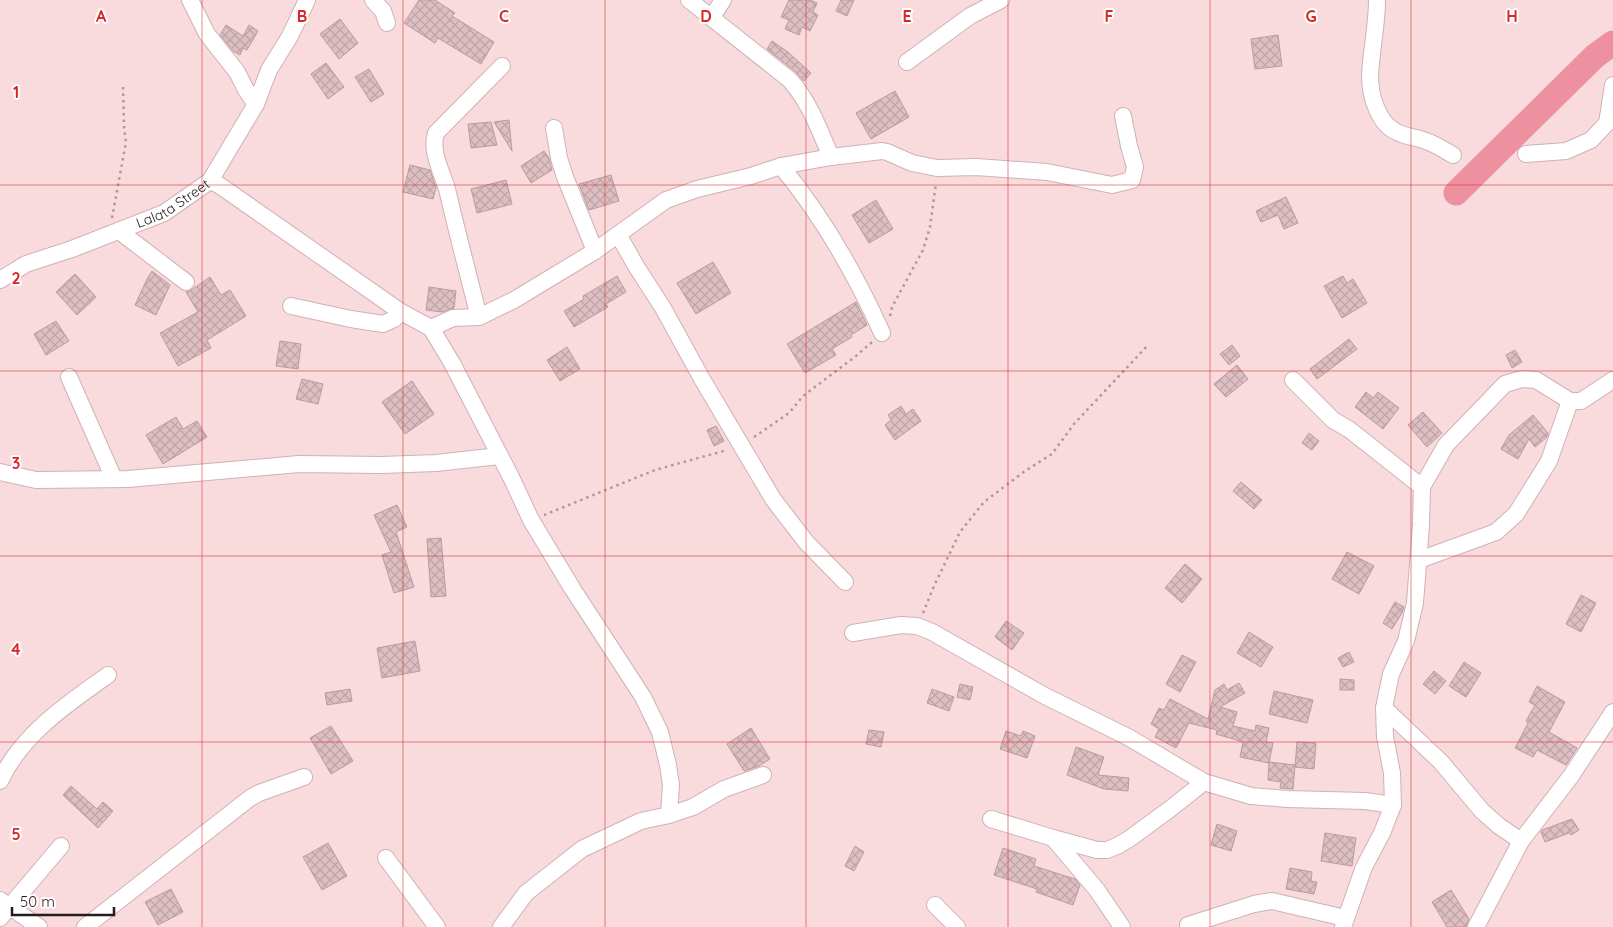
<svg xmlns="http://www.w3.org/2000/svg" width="1613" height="927" viewBox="0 0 1613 927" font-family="Quicksand,sans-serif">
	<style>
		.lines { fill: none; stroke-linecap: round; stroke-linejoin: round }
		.river { stroke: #ed91a0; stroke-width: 25 }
		.building { fill: url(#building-cross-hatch); stroke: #ba9ca0 }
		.minor-casing { stroke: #cfb2b5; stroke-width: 18 }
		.path { stroke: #af979a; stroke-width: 2.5; stroke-dasharray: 2.5 4; stroke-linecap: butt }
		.minor { stroke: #fff; stroke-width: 16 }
		.grid { fill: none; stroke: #d62828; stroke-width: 1; stroke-opacity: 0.55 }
		.labels { text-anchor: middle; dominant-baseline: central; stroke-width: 4; stroke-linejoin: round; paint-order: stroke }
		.street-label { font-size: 14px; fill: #251a1c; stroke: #fff }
		.grid-label { font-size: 16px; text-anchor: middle; font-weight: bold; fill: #d62828; stroke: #fff; stroke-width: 4; stroke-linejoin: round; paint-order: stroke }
	</style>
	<defs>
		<pattern id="building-cross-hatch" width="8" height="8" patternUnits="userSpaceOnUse" patternTransform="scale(1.25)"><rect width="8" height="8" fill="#ddbfc2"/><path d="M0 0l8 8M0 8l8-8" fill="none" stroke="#bea4a6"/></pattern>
	</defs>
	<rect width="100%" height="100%" fill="#f9dadd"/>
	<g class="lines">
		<path class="river" d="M1456,193L1595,56L1613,43"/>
	</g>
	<g class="building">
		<path d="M419,0H435L455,13L452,16L494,42L481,64L438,38L435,43L404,23Z"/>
		<path d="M789,0H810L817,3L813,12L818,15L810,31L802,27L799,35L785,29L789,20L781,17Z"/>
		<path d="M841,0H854L847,16L836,11Z"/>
		<path d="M340,19L358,43L339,59L320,34Z"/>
		<path d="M226,25L243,36L249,25L258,31L247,50L243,48L240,55L233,51L220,35Z"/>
		<path d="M1278,35L1282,66L1255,69L1251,39Z"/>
		<path d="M772,41L788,52L811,73L804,81L796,72L767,49Z"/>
		<path d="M326,63L344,87L328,99L311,74Z"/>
		<path d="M369,69L384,94L371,102L355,77Z"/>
		<path d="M895,91L909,117L871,139L856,113Z"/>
		<path d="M509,120L512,151L494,122Z"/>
		<path d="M491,122L497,145L471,148L468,124Z"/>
		<path d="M544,151L549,158L552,170L531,183L521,166Z"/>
		<path d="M410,165L430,170L436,188L433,199L403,192Z"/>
		<path d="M611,175L619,201L589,210L579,184Z"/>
		<path d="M506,180L512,204L477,213L471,189Z"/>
		<path d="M1286,197L1298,223L1284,229L1278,215L1261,222L1256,211Z"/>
		<path d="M876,200L893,229L869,243L852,215Z"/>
		<path d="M713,262L731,293L696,314L677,283Z"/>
		<path d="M152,271L170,285L156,315L135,305L147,279Z"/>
		<path d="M75,274L96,297L77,315L56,292Z"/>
		<path d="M617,276L626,292L606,304L608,307L574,327L564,311L584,299L583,296Z"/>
		<path d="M1343,276L1347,283L1353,279L1367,303L1342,318L1324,286Z"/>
		<path d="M210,277L221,295L230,290L246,316L207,340L211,348L178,366L160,333L198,312L186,292L190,291Z"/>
		<path d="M429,287L456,291L454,308L442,312L426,310Z"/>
		<path d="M856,302L867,325L851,335L852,337L832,349L836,355L805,373L787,344Z"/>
		<path d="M56,321L69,341L46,355L34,334Z"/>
		<path d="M1349,339L1357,349L1317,379L1310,369Z"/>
		<path d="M280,341L301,344L298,369L276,366Z"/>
		<path d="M1232,345L1240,356L1229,365L1220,354Z"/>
		<path d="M567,347L580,369L560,381L547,360Z"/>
		<path d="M1515,350L1522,362L1512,368L1506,355Z"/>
		<path d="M1237,365L1248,379L1226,397L1214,384Z"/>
		<path d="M302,379L323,384L318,404L296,399Z"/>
		<path d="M412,381L434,414L405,434L382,402Z"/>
		<path d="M1366,392L1373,398L1378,392L1399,408L1383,429L1355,407Z"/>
		<path d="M901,406L906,414L913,409L921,421L895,440L885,425L891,420L888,415Z"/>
		<path d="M1423,412L1442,433L1427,447L1408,425Z"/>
		<path d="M1533,415L1548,433L1547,437L1535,447L1529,439L1518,459L1501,449L1509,435Z"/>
		<path d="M176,417L183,429L197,421L207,437L163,464L146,435Z"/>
		<path d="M716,426L724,441L714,446L707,430Z"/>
		<path d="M1309,433L1319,441L1312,450L1302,443Z"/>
		<path d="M1241,482L1262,500L1254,509L1233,491Z"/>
		<path d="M397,505L407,527L396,532L414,587L394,593L382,555L391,552L374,515Z"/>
		<path d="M441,538L446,596L431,597L427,539Z"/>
		<path d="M1347,552L1374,566L1359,594L1332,579Z"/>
		<path d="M1185,564L1202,579L1182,603L1165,588Z"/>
		<path d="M1581,595L1596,603L1581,632L1566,624Z"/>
		<path d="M1395,602L1404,607L1402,613L1392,629L1383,623Z"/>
		<path d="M1006,621L1024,633L1012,650L995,637Z"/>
		<path d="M1249,632L1273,647L1261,667L1237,653Z"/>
		<path d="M415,641L420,671L382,678L377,648Z"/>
		<path d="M1349,652L1354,662L1343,667L1338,658Z"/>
		<path d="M1182,655L1196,662L1180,692L1166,684Z"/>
		<path d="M1464,662L1481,673L1466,697L1449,686Z"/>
		<path d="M1434,671L1446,681L1435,694L1423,684Z"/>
		<path d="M1340,679L1354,680V690H1340Z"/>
		<path d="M1239,683L1245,693L1220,707L1237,712L1233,726L1255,731L1256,725L1269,728L1266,742L1273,743L1269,763L1240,757L1243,742L1216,734L1217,730L1189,723L1176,748L1155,737L1159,729L1151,724L1159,708L1164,710L1170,699L1208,719L1215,690L1224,684L1227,690Z"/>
		<path d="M960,684L973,687L970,700L957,697Z"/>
		<path d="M1537,686L1565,702L1549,732L1577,748L1566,765L1537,750L1533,757L1515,748L1528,723L1526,721L1535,705L1529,702Z"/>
		<path d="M350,689L352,701L327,705L325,693Z"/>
		<path d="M932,689L954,697L949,711L927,703Z"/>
		<path d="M1274,691L1313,700L1307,723L1269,714Z"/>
		<path d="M331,726L353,761L331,774L310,738Z"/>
		<path d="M751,728L770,759L759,766L744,771L727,744Z"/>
		<path d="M869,730L884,732L881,747L866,744Z"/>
		<path d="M1006,731L1021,736L1023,731L1035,736L1027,758L1000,749Z"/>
		<path d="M1297,742L1316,743L1314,769L1295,767Z"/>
		<path d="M1076,747L1104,757L1098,775L1129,778L1128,791L1104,789L1067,775Z"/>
		<path d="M1269,762L1295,765L1293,789L1280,788L1281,782L1268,780Z"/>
		<path d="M71,786L97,809L103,802L113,811L98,828L63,795Z"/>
		<path d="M1572,819L1579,830L1571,835L1569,833L1545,842L1541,832L1542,830Z"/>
		<path d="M1217,824L1237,831L1231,851L1211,845Z"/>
		<path d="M1325,833L1356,838L1352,866L1321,861Z"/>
		<path d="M328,843L347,876L322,890L303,857Z"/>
		<path d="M855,846L864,852L854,871L845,866Z"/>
		<path d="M1003,848L1036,859L1034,866L1075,879L1080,885L1073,905L1036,892L1037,889L994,875Z"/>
		<path d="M1290,868L1312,872L1311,881L1317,882L1314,894L1286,889Z"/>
		<path d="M171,889L183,912L158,925L145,902Z"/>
		<path d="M1451,890L1469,919L1466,927H1447L1432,902Z"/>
	</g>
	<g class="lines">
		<g class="minor-casing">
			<g id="minor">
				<path d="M190,0L207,34L237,72L246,90L256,104"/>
				<path d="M373,0L383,11L387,23"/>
				<path d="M689,0L790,80C810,103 819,129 831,157"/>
				<path d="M1377,0C1377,26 1371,51 1370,76C1370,95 1378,124 1397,132C1406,137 1417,137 1426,141C1435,144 1444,150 1453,155"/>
				<path d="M712,17L723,0"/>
				<path d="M907,62L970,16L1001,0"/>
				<path d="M554,128L559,158L565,177L595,251"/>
				<path d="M1526,154L1566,151L1591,140L1607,123L1613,85"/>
				<path d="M781,166C823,217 855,273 882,333"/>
				<path d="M210,181L219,185L401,312L431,328L453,318L479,317L514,300L595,251L666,200L697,189L751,176L781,166L831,157L882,151L887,152L912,163L937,168L976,167L1047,172L1112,185L1132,180L1135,167L1129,146L1123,116"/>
				<path d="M119,231L186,282"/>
				<path d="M619,236L636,266L663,308L702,379L773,499L806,542L845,582"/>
				<path id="s1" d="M0,280L26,264L72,249L164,213L210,181L256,104L269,70L290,36L307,0"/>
				<path d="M291,306L351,319L383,324L394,319L401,312"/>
				<path d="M479,317C468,274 457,232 447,189C442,172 430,151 436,133L502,66"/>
				<path d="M431,328L452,363L512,479L531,520L572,588L643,697L660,732L668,765L671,785L669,815"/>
				<path d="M69,377L114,479"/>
				<path d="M1293,380L1333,420L1350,430L1422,487"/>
				<path d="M0,472L36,480L128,479L299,464L381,465L436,463L499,456"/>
				<path d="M1419,560L1496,532L1516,514L1549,461L1570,401"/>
				<path d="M853,633L901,625L917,626L932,632L1045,696L1128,737L1204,782L1251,796L1287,799L1365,801L1393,805"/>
				<path d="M1384,708L1441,762L1482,811L1499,826L1521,841"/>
				<path d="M0,781C22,734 67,704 108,675"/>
				<path d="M991,819L1053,838L1097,850H1107L1117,846L1129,839L1170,809L1204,782"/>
				<path d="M1053,838L1097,890L1122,927"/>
				<path d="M386,858L437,927"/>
				<path d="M0,900L39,927"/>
				<path d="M935,905L957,927"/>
				<path d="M0,918L61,846"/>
				<path d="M1188,925L1254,904L1272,901L1345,918"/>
				<path d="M85,927L250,798L259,793L304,777"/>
				<path d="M501,927L526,893L582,849L641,821L669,815L693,807L724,789L763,775"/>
				<path d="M1343,927L1364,867L1382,833L1393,805L1392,773L1385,737L1384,708L1391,674L1406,641L1415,603L1421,525L1422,487L1446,445L1505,384L1522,379L1536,380L1570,401H1581L1613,380"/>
				<path d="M1476,927L1521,841L1571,776L1613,712"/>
			</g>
		</g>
		<g class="path">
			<path d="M112,218L126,142L124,127L123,86"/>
			<path d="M890,316L892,307L923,250L930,227L936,183"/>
			<path d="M754,437L789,413L803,396L856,356L872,342"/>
			<path d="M544,515L655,470L727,450"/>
			<path d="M923,613L934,586L960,532L984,502L1025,471L1052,454L1074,424L1148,345"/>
		</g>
		<use href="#minor" class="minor"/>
	</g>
	<path class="grid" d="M202,0V927M403,0V927M605,0V927M806,0V927M1008,0V927M1210,0V927M1411,0V927M0,185H1613M0,371H1613M0,556H1613M0,742H1613"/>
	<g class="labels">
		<g class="street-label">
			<text stroke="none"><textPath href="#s1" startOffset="190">Lalata Street</textPath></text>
		</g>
	</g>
	<g class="grid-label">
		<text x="101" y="22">A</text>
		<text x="302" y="22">B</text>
		<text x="504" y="22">C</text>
		<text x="706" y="22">D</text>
		<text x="907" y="22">E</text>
		<text x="1109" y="22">F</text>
		<text x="1311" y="22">G</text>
		<text x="1512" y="22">H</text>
		<text x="16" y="98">1</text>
		<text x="16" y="284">2</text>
		<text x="16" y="469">3</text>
		<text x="16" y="655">4</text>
		<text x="16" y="840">5</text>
	</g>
	<path d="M12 907v8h102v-8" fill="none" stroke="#251a1c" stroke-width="2.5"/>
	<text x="20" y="907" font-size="15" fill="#251a1c" stroke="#ffffff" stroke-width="4" paint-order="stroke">50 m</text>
</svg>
